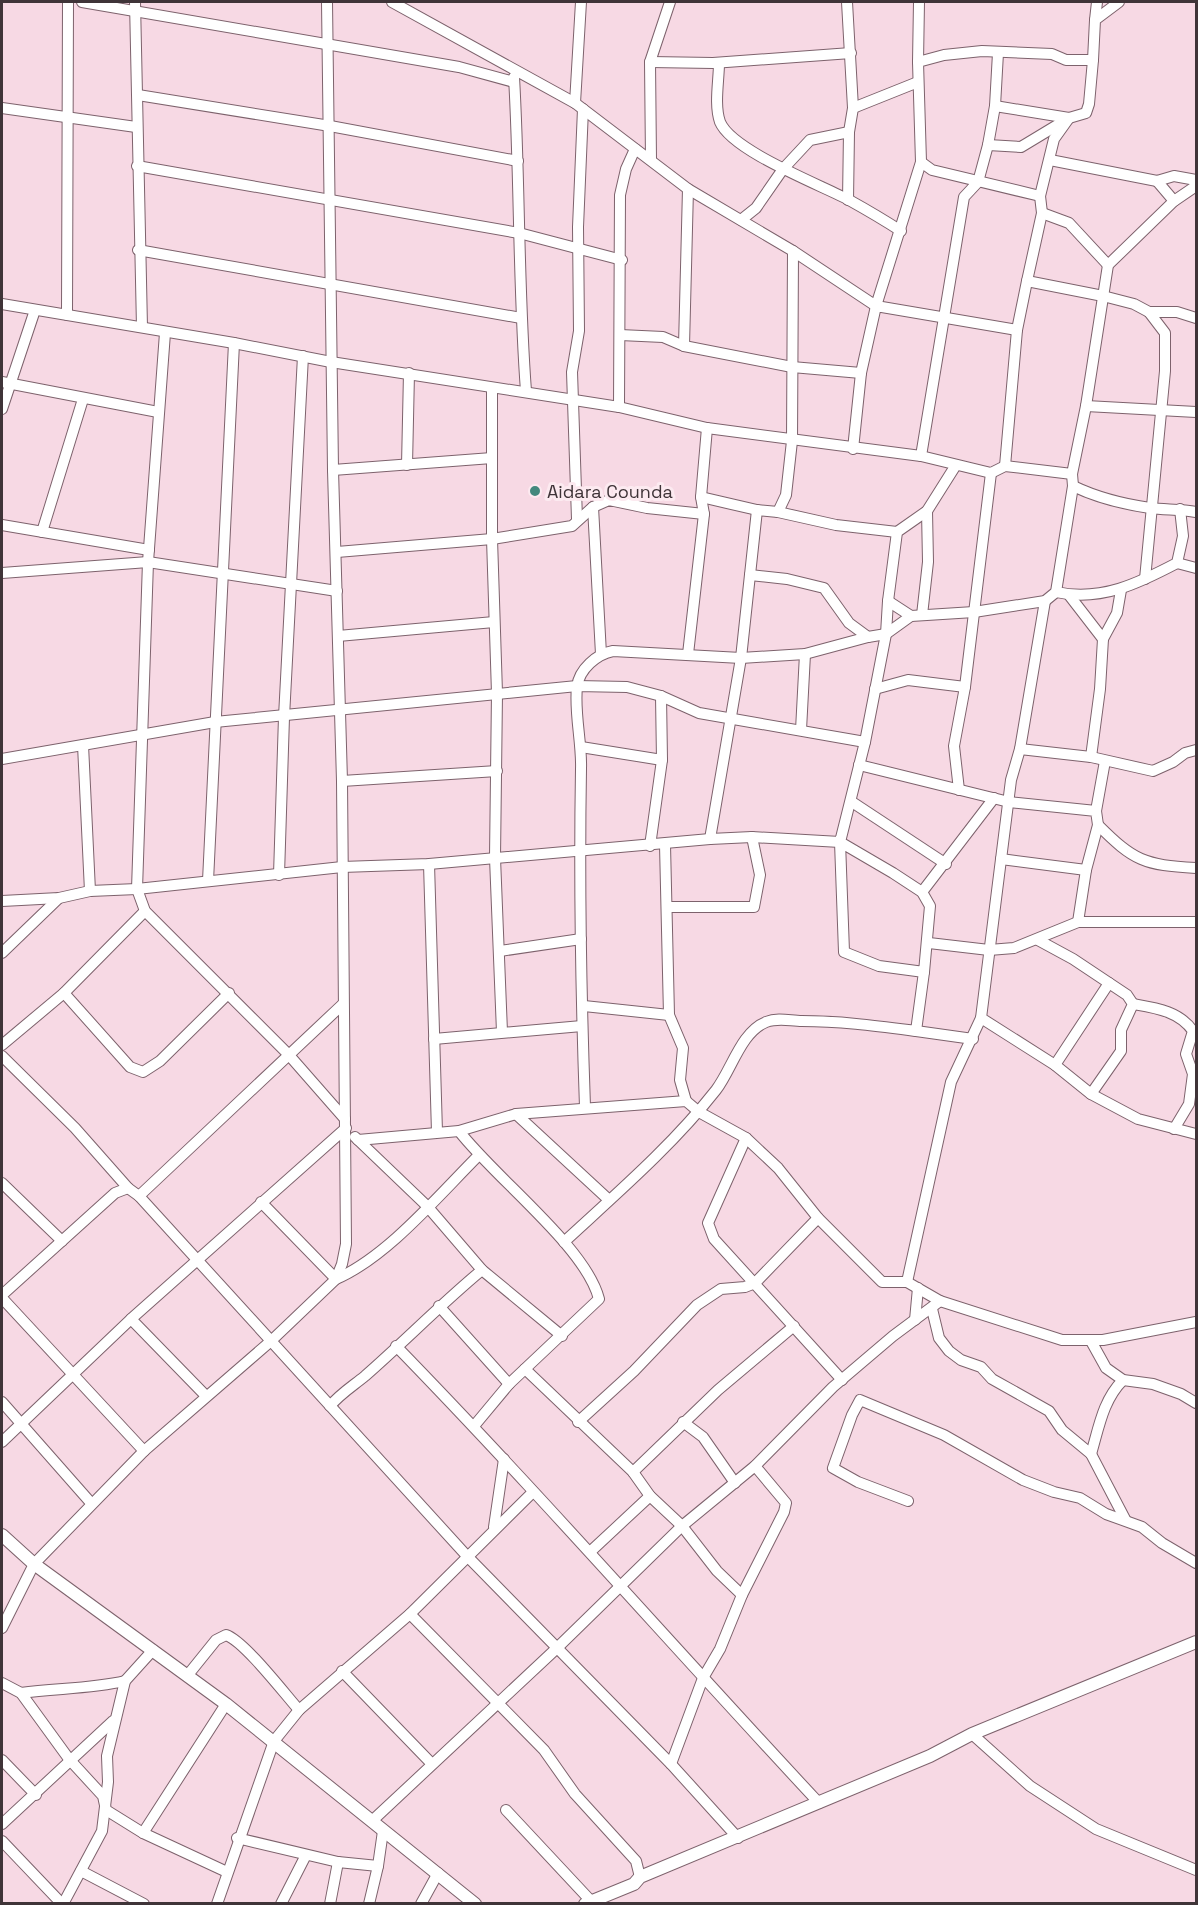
<svg xmlns="http://www.w3.org/2000/svg" width="1198" height="1905" viewBox="0 0 1198 1905" font-family="'Space Grotesk',sans-serif">
	<style>
		.lines { fill: none; stroke-linecap: round; stroke-linejoin: round }
		.minor-casing { stroke: #7d626c; stroke-width: 12 }
		.major-casing { stroke: #7d626c; stroke-width: 14 }
		.minor { stroke: #fff; stroke-width: 10 }
		.major { stroke: #fff; stroke-width: 12 }
		.poi-dot { fill: #43887d; stroke: #fceaf0; stroke-width: 2 }
		.labels { text-anchor: middle; dominant-baseline: central; stroke-width: 6; stroke-linejoin: round; paint-order: stroke }
		.poi-label { font-size: 18px; fill: #3f3438; stroke: #fceaf0; text-anchor: start }
	</style>
	<rect width="100%" height="100%" fill="#f7d9e4"/>
	<g class="lines">
		<g class="minor-casing">
			<g id="minor">
				<path d="M82,2L459,67L514,82"/>
				<path d="M135,2L142,327"/>
				<path d="M392,2L575,103L688,189L793,251L876,306L921,162L918,62L944,55L982,51L1052,54L1066,60H1093L1095,20L1119,2"/>
				<path d="M847,2L853,108L849,132L848,200"/>
				<path d="M1095,20L1097,2"/>
				<path d="M650,62L713,63L851,53"/>
				<path d="M918,62L919,2"/>
				<path d="M719,63C719,80 714,105 720,122C732,151 821,185 849,200C867,210 884,220 901,231"/>
				<path d="M514,77C520,181 518,286 526,391"/>
				<path d="M138,95L330,126L518,161"/>
				<path d="M575,103L581,2"/>
				<path d="M995,106L1069,118L1054,139L1040,196L1042,213L1027,281"/>
				<path d="M2,108L136,127"/>
				<path d="M853,108L918,82"/>
				<path d="M988,145L1021,147L1069,118L1086,113L1089,104L1093,60"/>
				<path d="M651,160L650,62L670,2"/>
				<path d="M1050,160L1157,181L1174,176L1196,180"/>
				<path d="M921,162L932,170L1040,196"/>
				<path d="M137,166L519,233L622,260"/>
				<path d="M1157,181L1174,201"/>
				<path d="M1042,213L1069,223L1108,265"/>
				<path d="M741,220L756,208L783,169L810,140L849,132"/>
				<path d="M138,250L521,318"/>
				<path d="M2,304L234,343L331,362L619,407L707,428L921,456L991,473L1005,466L1072,474L1086,406L1108,265L1174,201L1196,186"/>
				<path d="M67,315L68,2"/>
				<path d="M165,333L148,562L137,889L145,911L288,1054L345,1119"/>
				<path d="M620,335L663,337L684,346L792,367L861,373"/>
				<path d="M684,346L688,189"/>
				<path d="M2,382L158,412"/>
				<path d="M492,388V539L497,693L495,858L502,1032"/>
				<path d="M1086,406L1196,412"/>
				<path d="M619,407L620,195L626,169L635,149"/>
				<path d="M2,409L35,310"/>
				<path d="M853,449L861,373L876,306L1017,330"/>
				<path d="M921,456L964,197L978,182L988,145L995,106L998,53"/>
				<path d="M407,465L409,373"/>
				<path d="M1005,466L1017,330L1027,281L1103,296L1134,304L1149,312H1177L1196,318"/>
				<path d="M333,470L492,458"/>
				<path d="M1073,486C1098,498 1122,504 1150,508C1165,510 1181,509 1196,512"/>
				<path d="M701,497L757,510L778,512L786,495L792,441L793,251"/>
				<path d="M593,507L601,654"/>
				<path d="M778,512L836,525L897,532"/>
				<path d="M577,519L572,372L579,331L578,227L583,109"/>
				<path d="M2,525L149,550"/>
				<path d="M42,532L83,399"/>
				<path d="M337,552L492,539L572,526L593,507L609,500L647,508L704,514"/>
				<path d="M1177,563L1196,568"/>
				<path d="M2,573L148,562L337,591"/>
				<path d="M750,575L787,579L824,588L849,623L868,637"/>
				<path d="M1145,579L1165,371V333L1149,312"/>
				<path d="M1056,592C1101,602 1139,583 1177,563L1183,536L1180,509"/>
				<path d="M1069,595L1103,639"/>
				<path d="M888,601L911,616"/>
				<path d="M1045,601L1020,749L1011,780L981,1018L1055,1065L1091,1094L1138,1119L1196,1134"/>
				<path d="M922,615L928,562L927,511"/>
				<path d="M338,636L494,622"/>
				<path d="M688,654L704,514L701,497L707,428"/>
				<path d="M875,689L908,680L965,687"/>
				<path d="M801,730L805,654"/>
				<path d="M83,745L90,891"/>
				<path d="M581,747L662,760"/>
				<path d="M1020,749L1091,757L1153,771L1173,762L1185,753L1196,750"/>
				<path d="M1091,757L1100,689L1103,639L1117,613L1121,590"/>
				<path d="M2,759L215,722L577,686L627,687L661,696L699,713L865,742"/>
				<path d="M859,765L1009,802L1096,811L1098,825L1086,870L1078,922"/>
				<path d="M342,781L497,771"/>
				<path d="M959,790L954,746L965,687L991,473"/>
				<path d="M852,802L946,864"/>
				<path d="M1096,811L1105,761"/>
				<path d="M1098,825C1134,861 1144,865 1196,868"/>
				<path d="M710,839L741,658L757,510"/>
				<path d="M665,845L669,1015L683,1048L680,1080L686,1101"/>
				<path d="M650,846L662,760L661,696"/>
				<path d="M1001,859L1086,870"/>
				<path d="M429,864L437,1132"/>
				<path d="M279,875L284,717L303,356"/>
				<path d="M208,881L234,343"/>
				<path d="M922,892L994,798"/>
				<path d="M2,901L59,898L90,891L137,889L342,867L429,864L710,839L752,837L840,842L893,873L922,892L930,906L924,972L879,966L844,952L840,842L865,742L886,634L888,601L897,532L927,511L956,465"/>
				<path d="M667,907H754L760,875L752,837"/>
				<path d="M1038,940L1073,959L1127,995L1133,1004L1121,1030V1051L1091,1094"/>
				<path d="M929,943L989,950L1014,948L1078,922H1196"/>
				<path d="M500,951L581,939"/>
				<path d="M2,953L59,898"/>
				<path d="M64,993L130,1067L143,1072L160,1061L229,993"/>
				<path d="M1133,1004C1156,1008 1179,1011 1193,1031L1186,1054L1193,1074L1189,1104L1174,1129"/>
				<path d="M584,1006L669,1015"/>
				<path d="M916,1031L973,1039"/>
				<path d="M434,1039L582,1026"/>
				<path d="M2,1045L64,993L145,911"/>
				<path d="M2,1056L75,1128L128,1188L139,1196L466,1555L671,1764L738,1838"/>
				<path d="M1055,1065L1109,983"/>
				<path d="M585,1107C581,994 579,882 581,769C582,743 574,712 577,687C579,669 597,654 613,651L741,658L805,654L868,637L886,634L911,616L974,612L1045,601L1056,592L1073,486L1072,474"/>
				<path d="M516,1114L609,1200"/>
				<path d="M459,1131C495,1178 586,1247 599,1299L509,1384L474,1426"/>
				<path d="M355,1137L427,1206L482,1270L562,1336"/>
				<path d="M746,1138L708,1223L714,1239L842,1380"/>
				<path d="M358,1140L459,1131L516,1114L686,1101L699,1112L746,1138L778,1168L818,1218L882,1282H907L940,1301L1062,1340H1103L1196,1322"/>
				<path d="M2,1183L62,1241"/>
				<path d="M139,1196L343,1004"/>
				<path d="M261,1202L336,1279C387,1257 438,1196 478,1156"/>
				<path d="M564,1242C616,1194 672,1146 716,1090C732,1069 741,1032 766,1022C779,1017 790,1021 802,1021C840,1021 877,1026 916,1031L924,972"/>
				<path d="M907,1282L951,1082L981,1018"/>
				<path d="M2,1295L115,1193L128,1188"/>
				<path d="M2,1298L144,1451"/>
				<path d="M439,1306L509,1384"/>
				<path d="M932,1309L939,1338L949,1351L961,1360L981,1367L992,1379L1049,1411L1062,1430L1091,1454L1125,1519"/>
				<path d="M131,1319L206,1396"/>
				<path d="M915,1320L918,1288"/>
				<path d="M1091,1341L1106,1368L1123,1380L1153,1384L1181,1394L1196,1403"/>
				<path d="M396,1346C541,1495 677,1651 819,1803"/>
				<path d="M525,1369L633,1472L650,1496L682,1526L717,1571L742,1595"/>
				<path d="M2,1402L91,1503"/>
				<path d="M330,1406C341,1393 353,1386 365,1376C405,1341 441,1304 482,1270"/>
				<path d="M578,1422L634,1371L697,1305L721,1289L745,1287L755,1283L818,1218"/>
				<path d="M683,1422L703,1437L735,1483"/>
				<path d="M2,1442L131,1319L346,1128"/>
				<path d="M1091,1454C1099,1427 1103,1400 1123,1380"/>
				<path d="M633,1472L718,1390L794,1326"/>
				<path d="M908,1501L858,1482L833,1468L852,1415L860,1400L944,1435L1023,1480L1054,1492L1080,1498L1106,1514L1142,1527L1162,1543L1196,1563"/>
				<path d="M494,1527L504,1459"/>
				<path d="M591,1551L650,1496"/>
				<path d="M410,1614L544,1750L575,1794L636,1861L640,1877"/>
				<path d="M2,1628L34,1564L144,1451L271,1341L336,1279L342,1264L346,1244L342,781L333,470L327,2"/>
				<path d="M342,1671L431,1763"/>
				<path d="M187,1676L216,1640L226,1635C244,1641 284,1693 299,1710"/>
				<path d="M2,1683L21,1693L69,1759L103,1796L106,1810L143,1833L227,1872"/>
				<path d="M21,1693C56,1688 90,1689 125,1681"/>
				<path d="M972,1734L1030,1786L1096,1829L1196,1870"/>
				<path d="M2,1760L36,1795"/>
				<path d="M671,1764L703,1678L720,1649L742,1595L784,1512L786,1503L755,1466"/>
				<path d="M506,1810L591,1901"/>
				<path d="M373,1820L557,1648L682,1526L755,1466L833,1387L893,1336L940,1301"/>
				<path d="M2,1824L113,1721"/>
				<path d="M143,1833L226,1704"/>
				<path d="M237,1838L338,1862L378,1866"/>
				<path d="M2,1841L62,1904"/>
				<path d="M81,1871L144,1904"/>
				<path d="M63,1904L102,1831L108,1782L107,1756L125,1681L153,1650"/>
				<path d="M217,1904L274,1741L299,1710L410,1614L533,1492"/>
				<path d="M281,1904L306,1855"/>
				<path d="M330,1904L338,1862"/>
				<path d="M369,1904L378,1866L383,1831"/>
				<path d="M421,1904L438,1873"/>
			</g>
		</g>
		<g class="major-casing">
			<g id="major">
				<path d="M2,1535L34,1564L226,1704L475,1904"/>
				<path d="M585,1904L634,1884L640,1877L930,1756L972,1734L1196,1642"/>
			</g>
		</g>
		<use href="#minor" class="minor"/>
		<use href="#major" class="major"/>
	</g>
	<circle class="poi-dot" cx="535" cy="491" r="6"/>
	<g class="labels">
		<g class="poi-label">
			<text x="547" y="491">Aidara Counda</text>
		</g>
	</g>
	<rect width="1198" height="1905" fill="none" stroke="#3f3438" stroke-width="6"/>
</svg>
